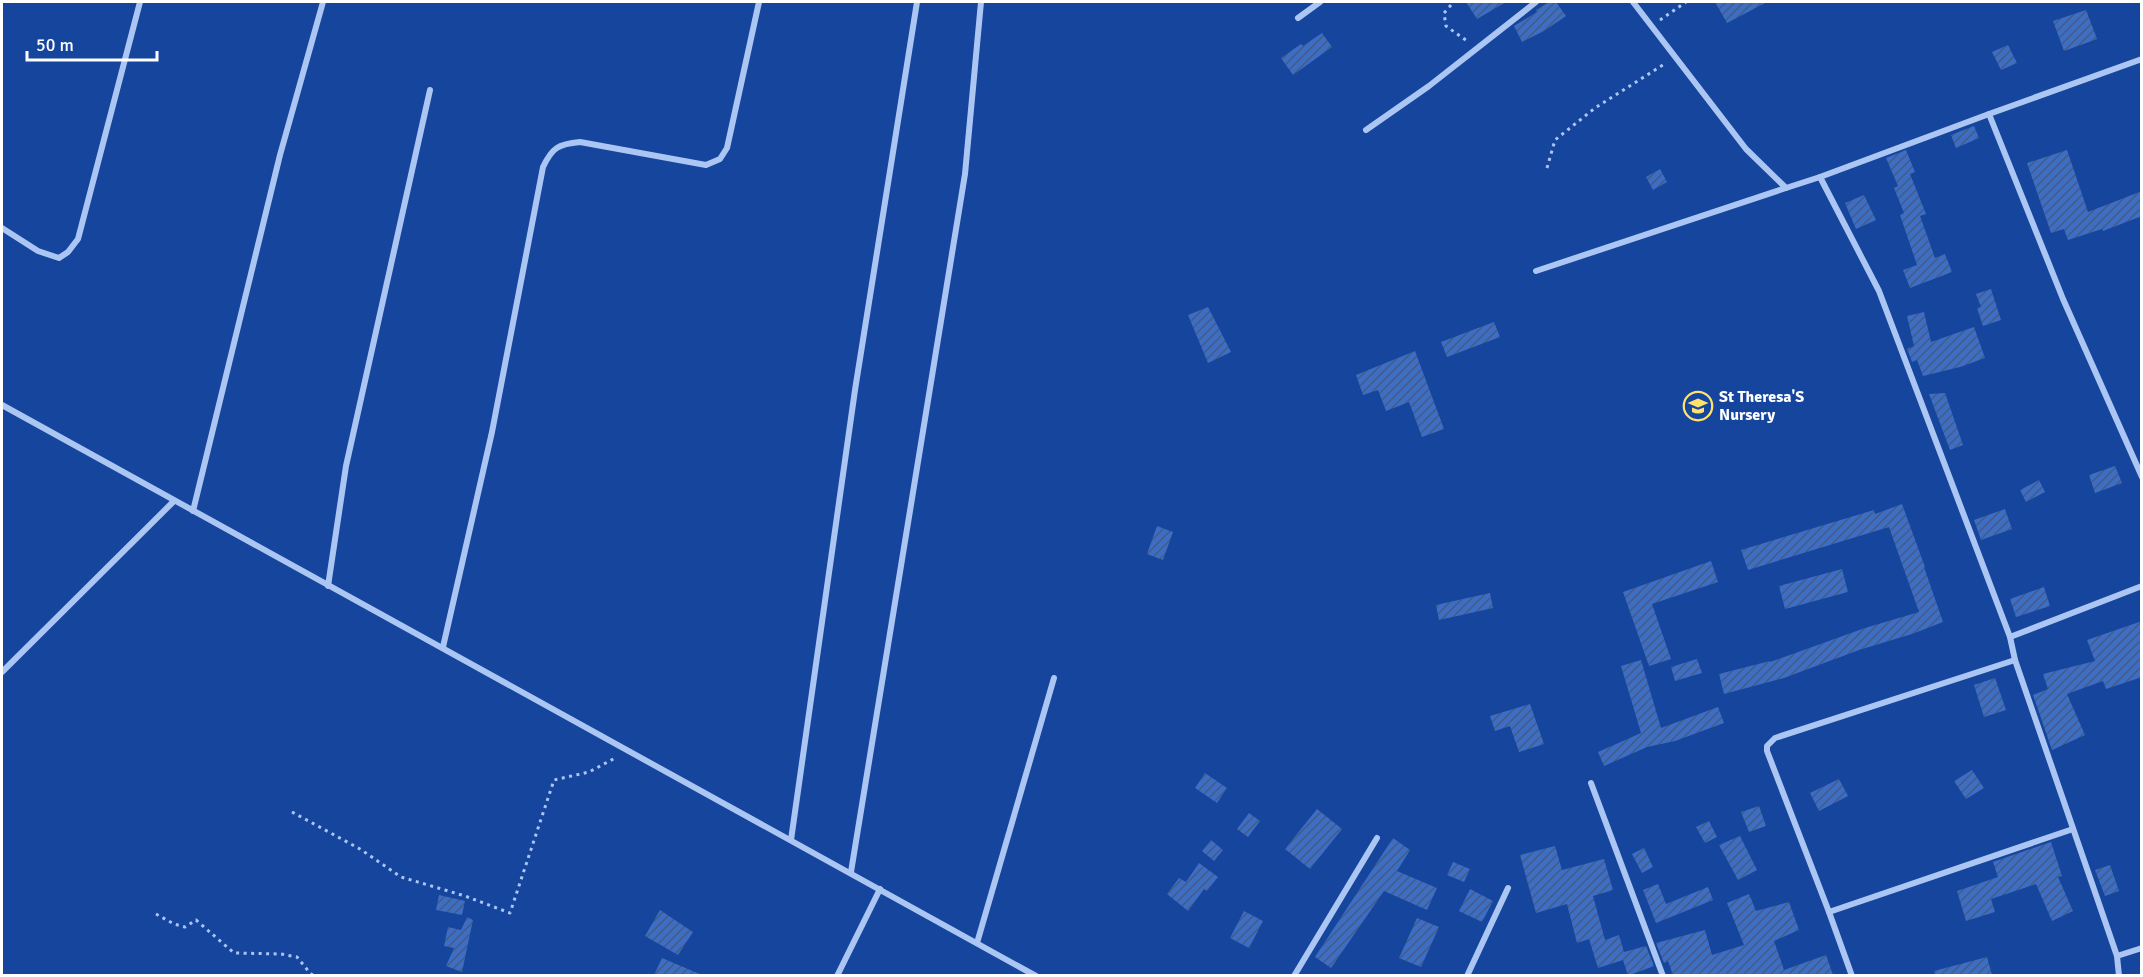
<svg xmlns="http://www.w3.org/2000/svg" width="2143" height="977" font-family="Signika,sans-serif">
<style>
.building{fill:url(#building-hatch)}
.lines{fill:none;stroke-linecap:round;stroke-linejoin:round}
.path{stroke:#acc6f3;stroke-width:3;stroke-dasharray:3 4.5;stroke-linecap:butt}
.minor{stroke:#acc6f3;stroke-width:6}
.labels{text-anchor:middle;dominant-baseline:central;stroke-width:6;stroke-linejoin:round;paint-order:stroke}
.poi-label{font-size:16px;font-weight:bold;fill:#fff;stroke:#15459d;text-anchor:start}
</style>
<defs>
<pattern id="building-hatch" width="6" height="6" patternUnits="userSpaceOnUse" patternTransform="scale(1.5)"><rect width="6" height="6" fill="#3d6ec4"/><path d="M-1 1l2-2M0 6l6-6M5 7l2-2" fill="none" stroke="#455b82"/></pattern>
</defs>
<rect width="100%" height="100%" fill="#15459d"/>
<g class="building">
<path d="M1466 2H1506L1477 19Z"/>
<path d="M1549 2H1556L1566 16 1544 31 1522 42 1514 26 1537 12 1536 10Z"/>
<path d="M1715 2H1767L1727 23Z"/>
<path d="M2086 10 2097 39 2064 51 2053 21Z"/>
<path d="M1322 33 1332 47 1293 75 1281 58 1301 44 1303 46Z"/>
<path d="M2008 45 2017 63 2001 70 1992 52Z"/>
<path d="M1974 126 1979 138 1956 148 1951 135Z"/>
<path d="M1906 150 1915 172 1910 174 1926 214 1920 216 1935 258 1945 254 1952 272 1910 288 1903 270 1917 265 1900 215 1904 213 1894 188 1898 186 1886 158Z"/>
<path d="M2067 150 2088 212 2142 191V216L2103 231 2102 229 2068 240 2064 229 2051 233 2027 163Z"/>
<path d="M1660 169 1667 182 1653 190 1646 177Z"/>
<path d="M1864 195 1876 220 1856 229 1845 203Z"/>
<path d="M1991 289 2001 320 1983 326 1977 308 1981 307 1976 294Z"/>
<path d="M1208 307 1231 352 1208 363 1188 315Z"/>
<path d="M1924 312 1931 342 1974 327 1985 358 1960 367 1923 376 1917 360 1912 362 1907 349 1914 346 1907 316Z"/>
<path d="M1494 322 1500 337 1447 357 1441 342Z"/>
<path d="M1415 351 1444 429 1422 437 1409 402 1386 411 1378 390 1363 395 1356 375Z"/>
<path d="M1945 393 1963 445 1950 450 1929 394Z"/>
<path d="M2115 466 2122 483 2095 493 2089 475Z"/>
<path d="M2039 480 2045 492 2026 502 2020 490Z"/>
<path d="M1902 504 1925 567H1924L1943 622 1912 634 1859 650 1784 678 1724 694 1719 674 1770 661V662L1865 628 1919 612 1889 527 1748 570 1741 550 1874 510 1875 514Z"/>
<path d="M2005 509 2012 529 1981 540 1974 520Z"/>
<path d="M1157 526 1173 532 1163 560 1147 554Z"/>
<path d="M1711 561 1718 582 1652 604 1671 659 1649 666 1623 592Z"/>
<path d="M1842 569 1848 592 1785 609 1779 586Z"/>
<path d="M2044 587 2050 606 2016 617 2010 599Z"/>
<path d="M1490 593 1493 608 1439 620 1436 605Z"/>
<path d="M2142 621V677L2106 689 2103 681 2067 694 2085 735 2052 750 2033 695 2048 689 2043 674 2095 661 2087 640Z"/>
<path d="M1697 659 1702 673 1675 681 1671 667Z"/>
<path d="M1641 660 1661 728 1718 707 1724 723 1675 741 1647 747 1604 766 1598 752 1641 733 1621 666Z"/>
<path d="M1995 678 2006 710 1984 717 1974 685Z"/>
<path d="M1530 704 1544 744 1519 752 1510 726 1495 731 1490 716Z"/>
<path d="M1972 770 1984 788 1966 799 1954 781Z"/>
<path d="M1205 773 1227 788 1217 803 1195 788Z"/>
<path d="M1839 779 1848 796 1819 811 1810 793Z"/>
<path d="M1759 806 1766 826 1749 832 1741 812Z"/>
<path d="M1317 809 1342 829 1310 869 1285 849Z"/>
<path d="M1249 813 1260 821 1248 837 1237 829Z"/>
<path d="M1709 821 1717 837 1705 843 1696 827Z"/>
<path d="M1740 836 1757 870 1738 880 1719 845Z"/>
<path d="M1393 838 1410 850 1397 871 1437 888 1427 910 1384 891 1331 968 1315 957Z"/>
<path d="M1211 840 1223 850 1214 861 1202 851Z"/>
<path d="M2051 842 2062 876 2058 877 2073 911 2052 921 2036 884 1991 899 1995 912 1966 921 1957 891 1998 877 1993 862Z"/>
<path d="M1555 846 1562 870 1604 859 1613 890 1593 896 1605 940 1619 935 1624 952 1646 946 1654 966 1630 975H1628L1623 960 1598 968 1589 939 1577 943 1567 904 1536 913 1520 855Z"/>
<path d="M1644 848 1653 867 1642 873 1632 854Z"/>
<path d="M1453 862 1470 869 1464 882 1447 875Z"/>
<path d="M1199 863 1218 877 1207 891 1204 889 1188 911 1167 894 1179 878 1186 882Z"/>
<path d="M2110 865 2119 891 2105 896 2095 870Z"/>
<path d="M1658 884 1666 904 1708 887 1713 900 1656 923 1643 890Z"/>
<path d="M1470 889 1493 901 1482 922 1459 911Z"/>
<path d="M1749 894 1756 911 1789 902 1799 930 1774 941 1784 970 1826 955 1833 975H1673L1668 961 1664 963 1656 943 1705 930 1712 955 1744 945 1727 903Z"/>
<path d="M439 895 465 901 462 915 436 910Z"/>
<path d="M660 910 693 932 678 955 645 936Z"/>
<path d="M1244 911 1263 921 1249 948 1230 938Z"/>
<path d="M467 917 473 920 462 972 446 966 454 948 444 946 448 927 461 930Z"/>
<path d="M1417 918 1439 927 1421 967 1399 958Z"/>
<path d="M1987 957 1992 975H1935L1934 971Z"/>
<path d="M662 958 702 975H654Z"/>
</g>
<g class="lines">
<g class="path">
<path d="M1451 5 1444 13 1446 26 1467 41"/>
<path d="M1660 20 1686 2"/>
<path d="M1547 168 1555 140 1595 108 1666 63"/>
<path d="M292 812 360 849 401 877 465 896 510 913 554 780 589 772 617 757"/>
<path d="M156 914 174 924 185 927 196 920 234 953 281 954 297 957 310 973 314 976"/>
</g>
<g class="minor">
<path d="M1633 2 1746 149 1786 188 1820 177"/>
<path d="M1298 18 1320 2"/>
<path d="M1989 114 2063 299 2142 477"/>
<path d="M1366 130 1429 86 1536 2"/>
<path d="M2 228 38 251 59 258 68 252 78 239 140 2"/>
<path d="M1536 271 1786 188"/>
<path d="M2 405 1036 976"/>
<path d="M193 511 280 155 323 2"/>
<path d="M328 586 346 466 430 90"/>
<path d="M2010 637 2142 586"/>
<path d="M443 647 492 432 543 167C552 148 558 144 580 142L706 165 720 159 727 148 759 2"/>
<path d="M2 672 174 501"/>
<path d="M1591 783 1663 976"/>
<path d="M791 840 855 390 917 2"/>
<path d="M851 872 965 174 981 2"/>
<path d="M1829 912 2073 829"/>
<path d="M977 943 1054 678"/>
<path d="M2117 956 2142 948"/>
<path d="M837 976 880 889"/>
<path d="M1294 976 1377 838"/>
<path d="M1467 976 1508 888"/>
<path d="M1852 976 1829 912 1767 751V746L1775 738 2015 660"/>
<path d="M2119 976 2117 956 2015 660 2010 637 1879 291 1820 177 1989 114 2142 59"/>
</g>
</g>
<defs>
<g id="school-ring" transform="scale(1.5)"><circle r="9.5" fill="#15459d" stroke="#ffe26e" stroke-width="1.5"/><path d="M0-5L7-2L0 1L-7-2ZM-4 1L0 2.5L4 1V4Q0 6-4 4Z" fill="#ffe26e"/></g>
</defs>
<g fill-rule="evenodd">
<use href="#school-ring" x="1698" y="406"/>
</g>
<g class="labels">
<g class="poi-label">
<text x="1719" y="397">St Theresa'S<tspan x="1719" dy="18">Nursery</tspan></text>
</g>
</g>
<rect width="2143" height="977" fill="none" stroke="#ffffff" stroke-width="6"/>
<path d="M27 51v9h130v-9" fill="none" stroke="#ffffff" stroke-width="3"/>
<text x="36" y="51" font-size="18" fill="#ffffff" stroke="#15459d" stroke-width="4.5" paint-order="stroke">50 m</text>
</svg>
